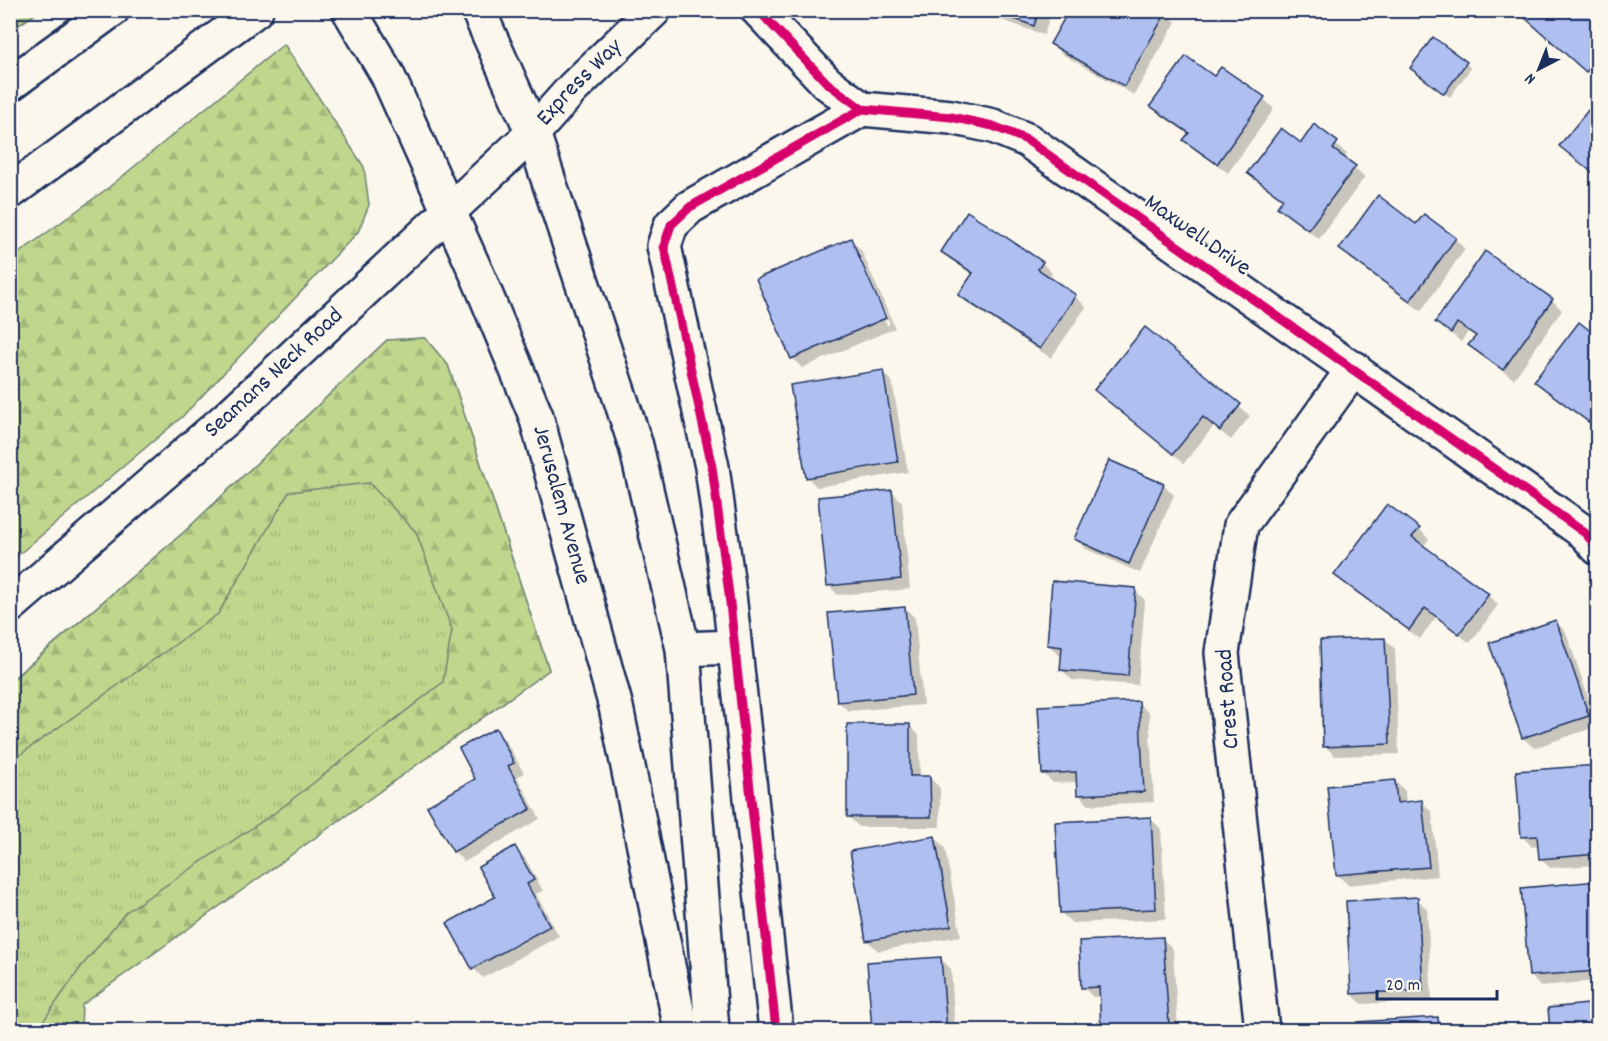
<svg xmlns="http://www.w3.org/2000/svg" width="1608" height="1041" font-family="Dekko,sans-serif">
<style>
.grass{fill:url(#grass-tufts);stroke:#6e8275;stroke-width:1.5}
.forest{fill:url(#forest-firs);stroke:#6e8275;stroke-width:1.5}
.shadow{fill:#0003;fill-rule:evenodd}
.building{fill:#afc0f0;stroke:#1b2f5e;stroke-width:1.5}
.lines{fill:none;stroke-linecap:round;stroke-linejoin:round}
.street-casing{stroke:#1b2f5e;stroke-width:38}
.secondary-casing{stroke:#1b2f5e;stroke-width:38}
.primary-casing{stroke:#1b2f5e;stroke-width:38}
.highway-casing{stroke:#1b2f5e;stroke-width:38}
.street{stroke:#fbf7ec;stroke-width:33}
.secondary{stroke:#fbf7ec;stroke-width:33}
.primary{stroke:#fbf7ec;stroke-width:33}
.highway{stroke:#fbf7ec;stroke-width:33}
.cycleway-casing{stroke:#fbf7ec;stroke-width:13}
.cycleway{stroke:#d6006c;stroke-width:9}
.labels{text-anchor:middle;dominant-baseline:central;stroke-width:5;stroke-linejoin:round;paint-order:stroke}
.street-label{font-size:24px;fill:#1b2f5e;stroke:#fbf7ec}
</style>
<defs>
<pattern id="grass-tufts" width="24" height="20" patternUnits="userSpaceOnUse" patternTransform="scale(1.5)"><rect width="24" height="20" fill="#c0d68c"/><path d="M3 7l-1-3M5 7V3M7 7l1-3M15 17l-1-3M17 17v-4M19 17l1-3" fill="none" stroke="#a4b87b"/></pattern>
<pattern id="forest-firs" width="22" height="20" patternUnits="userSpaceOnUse" patternTransform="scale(1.5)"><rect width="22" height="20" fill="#c0d68c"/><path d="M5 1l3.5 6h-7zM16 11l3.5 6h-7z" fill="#a4b87b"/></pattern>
</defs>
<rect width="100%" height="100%" fill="#fbf7ec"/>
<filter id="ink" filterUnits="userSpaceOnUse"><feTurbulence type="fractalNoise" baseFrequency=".0167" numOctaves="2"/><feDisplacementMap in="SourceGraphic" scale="12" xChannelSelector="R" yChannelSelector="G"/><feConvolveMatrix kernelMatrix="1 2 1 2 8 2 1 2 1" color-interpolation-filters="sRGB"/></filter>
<g filter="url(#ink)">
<path class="grass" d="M425 338 448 365 549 670 42 1030H11L10 681 184 532 387 340Z"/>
<g class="forest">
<path d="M11 10H40V11L11 30Z"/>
<path d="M284 44 364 167 369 205 358 232 182 417 11 561V259L108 188Z"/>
<path d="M425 338 448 365 549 670 82 1005 81 1030H37L81 967 126 912 276 812 443 682 452 630 416 532 369 483 289 492 218 614 11 761V681L184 532 387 340Z"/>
</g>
<g class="shadow">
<path d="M973 10H1052L1044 35Z"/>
<path d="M1598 10 1597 81 1537 27Z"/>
<path d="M1166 12 1176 22 1134 95 1062 54 1052 44Z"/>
<path d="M1433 39 1471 68 1450 97 1417 73Z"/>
<path d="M1215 78 1264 99 1274 109 1228 173 1195 150 1185 140 1189 135 1162 116 1152 106Z"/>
<path d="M1598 101V177L1561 146Z"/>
<path d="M1315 127 1347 154 1343 159 1365 177 1319 239 1289 217 1279 207 1284 201 1249 173 1301 145Z"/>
<path d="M1424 216 1455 239 1465 249 1421 311 1351 259 1341 249 1417 226Z"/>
<path d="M851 240 861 250 895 328 802 368 792 358ZM855 250H858L890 324 887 325Z"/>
<path d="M943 251 1042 263 1052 273 1049 278 1075 296 1086 307 1051 358 970 305 960 295 973 275 953 261Z"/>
<path d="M1552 300 1562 310 1514 379 1480 355 1470 345 1476 337 1468 332 1461 342 1437 321Z"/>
<path d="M1146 329 1250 416 1231 440 1214 426 1184 463 1096 390Z"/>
<path d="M1598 339V430L1546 391 1536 381Z"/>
<path d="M882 371 892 381 908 472 817 487 807 477Z"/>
<path d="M1163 485 1174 495 1140 573 1086 549 1076 539Z"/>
<path d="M892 491 902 502 910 589 838 595 828 585Z"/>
<path d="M1419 529 1429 539 1423 547 1488 595 1498 605 1470 643 1436 617 1420 639 1346 585 1336 575Z"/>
<path d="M1135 590 1145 600 1138 685 1072 680 1062 670 1063 656 1059 655 1049 645Z"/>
<path d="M905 608 915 618 923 705 848 711 838 701Z"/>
<path d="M1556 622 1566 632 1598 726 1534 748 1523 738 1491 644Z"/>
<path d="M1385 639 1395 649 1399 754 1335 756 1325 746Z"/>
<path d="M1138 703 1149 713 1154 802 1089 805 1079 795 1078 782 1053 783 1043 773Z"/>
<path d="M909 725 919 735 920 778H930L940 788V827H859L849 817Z"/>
<path d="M495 730 505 740 524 773 517 777 540 819 464 862 454 851Z"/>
<path d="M1598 767V865L1550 868 1540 858 1539 846 1532 847 1522 836Z"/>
<path d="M1395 781 1405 791 1406 803 1422 802 1432 812 1438 876 1348 885 1338 875Z"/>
<path d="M1151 819 1161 829 1166 919 1072 923 1061 913Z"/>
<path d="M935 837 945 848 961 936 878 951 868 941Z"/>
<path d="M515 848 525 858 543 891 536 894 559 936 483 978 473 968Z"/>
<path d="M1598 883V981L1540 986 1530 975Z"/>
<path d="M1417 899 1427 909 1432 1000 1362 1004 1352 994Z"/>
<path d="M1163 939 1173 949 1178 1030H1105L1103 1029 1101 997H1093L1083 987Z"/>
<path d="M941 959 951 969 955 1030H873L868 964Z"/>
<path d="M1598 1004V1030H1551L1549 1009Z"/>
<path d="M1437 1019 1448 1030H1359L1358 1023Z"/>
</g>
<g class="building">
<path d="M990 10H1039L1034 26Z"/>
<path d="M1069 10H1167V11L1124 86 1050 44Z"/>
<path d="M1530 10H1598V59L1586 72 1524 17Z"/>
<path d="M1433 37 1467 62 1444 94 1410 68Z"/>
<path d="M1186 56 1214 76 1221 67 1265 97 1217 164 1183 140 1189 133 1150 106Z"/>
<path d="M1598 98V167L1593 173 1559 146Z"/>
<path d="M1314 124 1338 142 1333 149 1356 166 1308 230 1277 207 1283 199 1247 173 1281 128 1301 143Z"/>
<path d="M1378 195 1416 224 1424 214 1456 238 1410 301 1339 249Z"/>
<path d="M967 211 1043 262 1038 269 1076 295 1040 349 958 295 973 273 941 252Z"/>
<path d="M851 238 886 318 791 359 756 279Z"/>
<path d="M1485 251 1553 299 1503 370 1468 345 1476 336 1457 323 1451 333 1435 322Z"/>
<path d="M1579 322 1598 337V429L1534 381Z"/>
<path d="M1145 327 1241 404 1220 431 1203 417 1173 454 1094 390Z"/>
<path d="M883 370 898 462 806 478 790 385Z"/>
<path d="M1109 460 1164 484 1129 564 1074 539Z"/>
<path d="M892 490 901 579 827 586 818 497Z"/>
<path d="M1387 504 1420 528 1412 537 1489 594 1459 634 1425 608 1409 630 1334 575Z"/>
<path d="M1052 581 1136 588 1128 676 1060 670 1062 647 1047 645Z"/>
<path d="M905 607 913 695 837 702 828 613Z"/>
<path d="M1556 620 1589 716 1522 738 1489 643Z"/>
<path d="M1385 638 1390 744 1323 747 1320 640Z"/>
<path d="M1139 701 1144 792 1077 795 1076 772 1042 774 1038 706Z"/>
<path d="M847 724H910V776H930L931 817H847Z"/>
<path d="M496 728 514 763 508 766 531 809 453 852 427 806 475 779 459 748Z"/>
<path d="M1598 765V854L1539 859 1537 836 1521 837 1516 771Z"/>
<path d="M1395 780 1397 803 1422 800 1429 867 1336 875 1327 786Z"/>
<path d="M1151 817 1156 909 1060 913 1055 822Z"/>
<path d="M935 836 951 926 866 941 850 851Z"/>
<path d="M515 846 534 880 527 884 550 926 472 969 447 923 495 897 478 867Z"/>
<path d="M1598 881V971L1529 976 1521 888Z"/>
<path d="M1418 897 1423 990 1351 994 1346 901Z"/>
<path d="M1163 937 1169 1025 1101 1029 1099 987 1081 988 1079 941Z"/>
<path d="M941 957 947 1030H872L867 962Z"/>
<path d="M1598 1003V1030H1550L1548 1008Z"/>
<path d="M1438 1017 1439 1030H1357V1022Z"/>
</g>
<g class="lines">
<g class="street-casing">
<g id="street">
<path d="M758 10 827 83 862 109 951 117 993 126 1027 140 1585 533 1598 548"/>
<path d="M776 1030 729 594 712 467 664 246 671 225 690 207 862 109"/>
<path d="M1262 1030 1222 653 1241 525 1354 368"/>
</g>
</g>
<g class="secondary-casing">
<g id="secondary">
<path id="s1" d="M10 606 226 419 533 133 573 88 654 10"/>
</g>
</g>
<g class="primary-casing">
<g id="primary">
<path id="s2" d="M349 10 387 74 480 281 536 416 616 707 681 1030"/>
<path d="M478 10 533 133 636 446 683 649 712 1030"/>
<path d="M683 649 734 647"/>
</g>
</g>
<g class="highway-casing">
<g id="highway">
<path d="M10 84 112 10"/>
<path d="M10 192 256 10"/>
</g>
</g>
<use href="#street" class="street"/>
<use href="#secondary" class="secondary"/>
<use href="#primary" class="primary"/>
<use href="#highway" class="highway"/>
<g class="cycleway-casing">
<g id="cycleway">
<path d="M758 10 827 83 862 109 951 117 993 126 1027 140 1585 533 1598 548"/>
<path d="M776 1030 729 594 712 467 664 246 671 225 690 207 862 109"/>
</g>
</g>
<use href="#cycleway" class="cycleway"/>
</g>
</g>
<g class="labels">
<g class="street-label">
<text stroke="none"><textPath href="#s1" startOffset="774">Express Way</textPath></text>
<text transform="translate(1197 236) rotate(35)">Maxwell Drive</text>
<text stroke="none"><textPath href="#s1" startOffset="352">Seamans Neck Road</textPath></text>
<text stroke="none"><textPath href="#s2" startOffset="540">Jerusalem Avenue</textPath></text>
<text transform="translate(1229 699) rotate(-94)">Crest Road</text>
</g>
</g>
<rect width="1608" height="1041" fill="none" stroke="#fbf7ec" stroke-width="36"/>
<rect x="18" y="18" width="1572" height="1005" fill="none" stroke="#1b2f5e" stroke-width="2" filter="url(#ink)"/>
<g transform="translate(1539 69) rotate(222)" stroke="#fbf7ec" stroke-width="4.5" paint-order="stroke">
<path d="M0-4.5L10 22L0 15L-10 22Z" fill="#1b2f5e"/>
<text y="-9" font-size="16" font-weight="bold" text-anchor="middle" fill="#1b2f5e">N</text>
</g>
<path d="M1377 990v9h120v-9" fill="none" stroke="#1b2f5e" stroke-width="3"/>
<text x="1386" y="990" font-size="18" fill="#1b2f5e" stroke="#fbf7ec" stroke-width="4.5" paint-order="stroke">20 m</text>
</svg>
